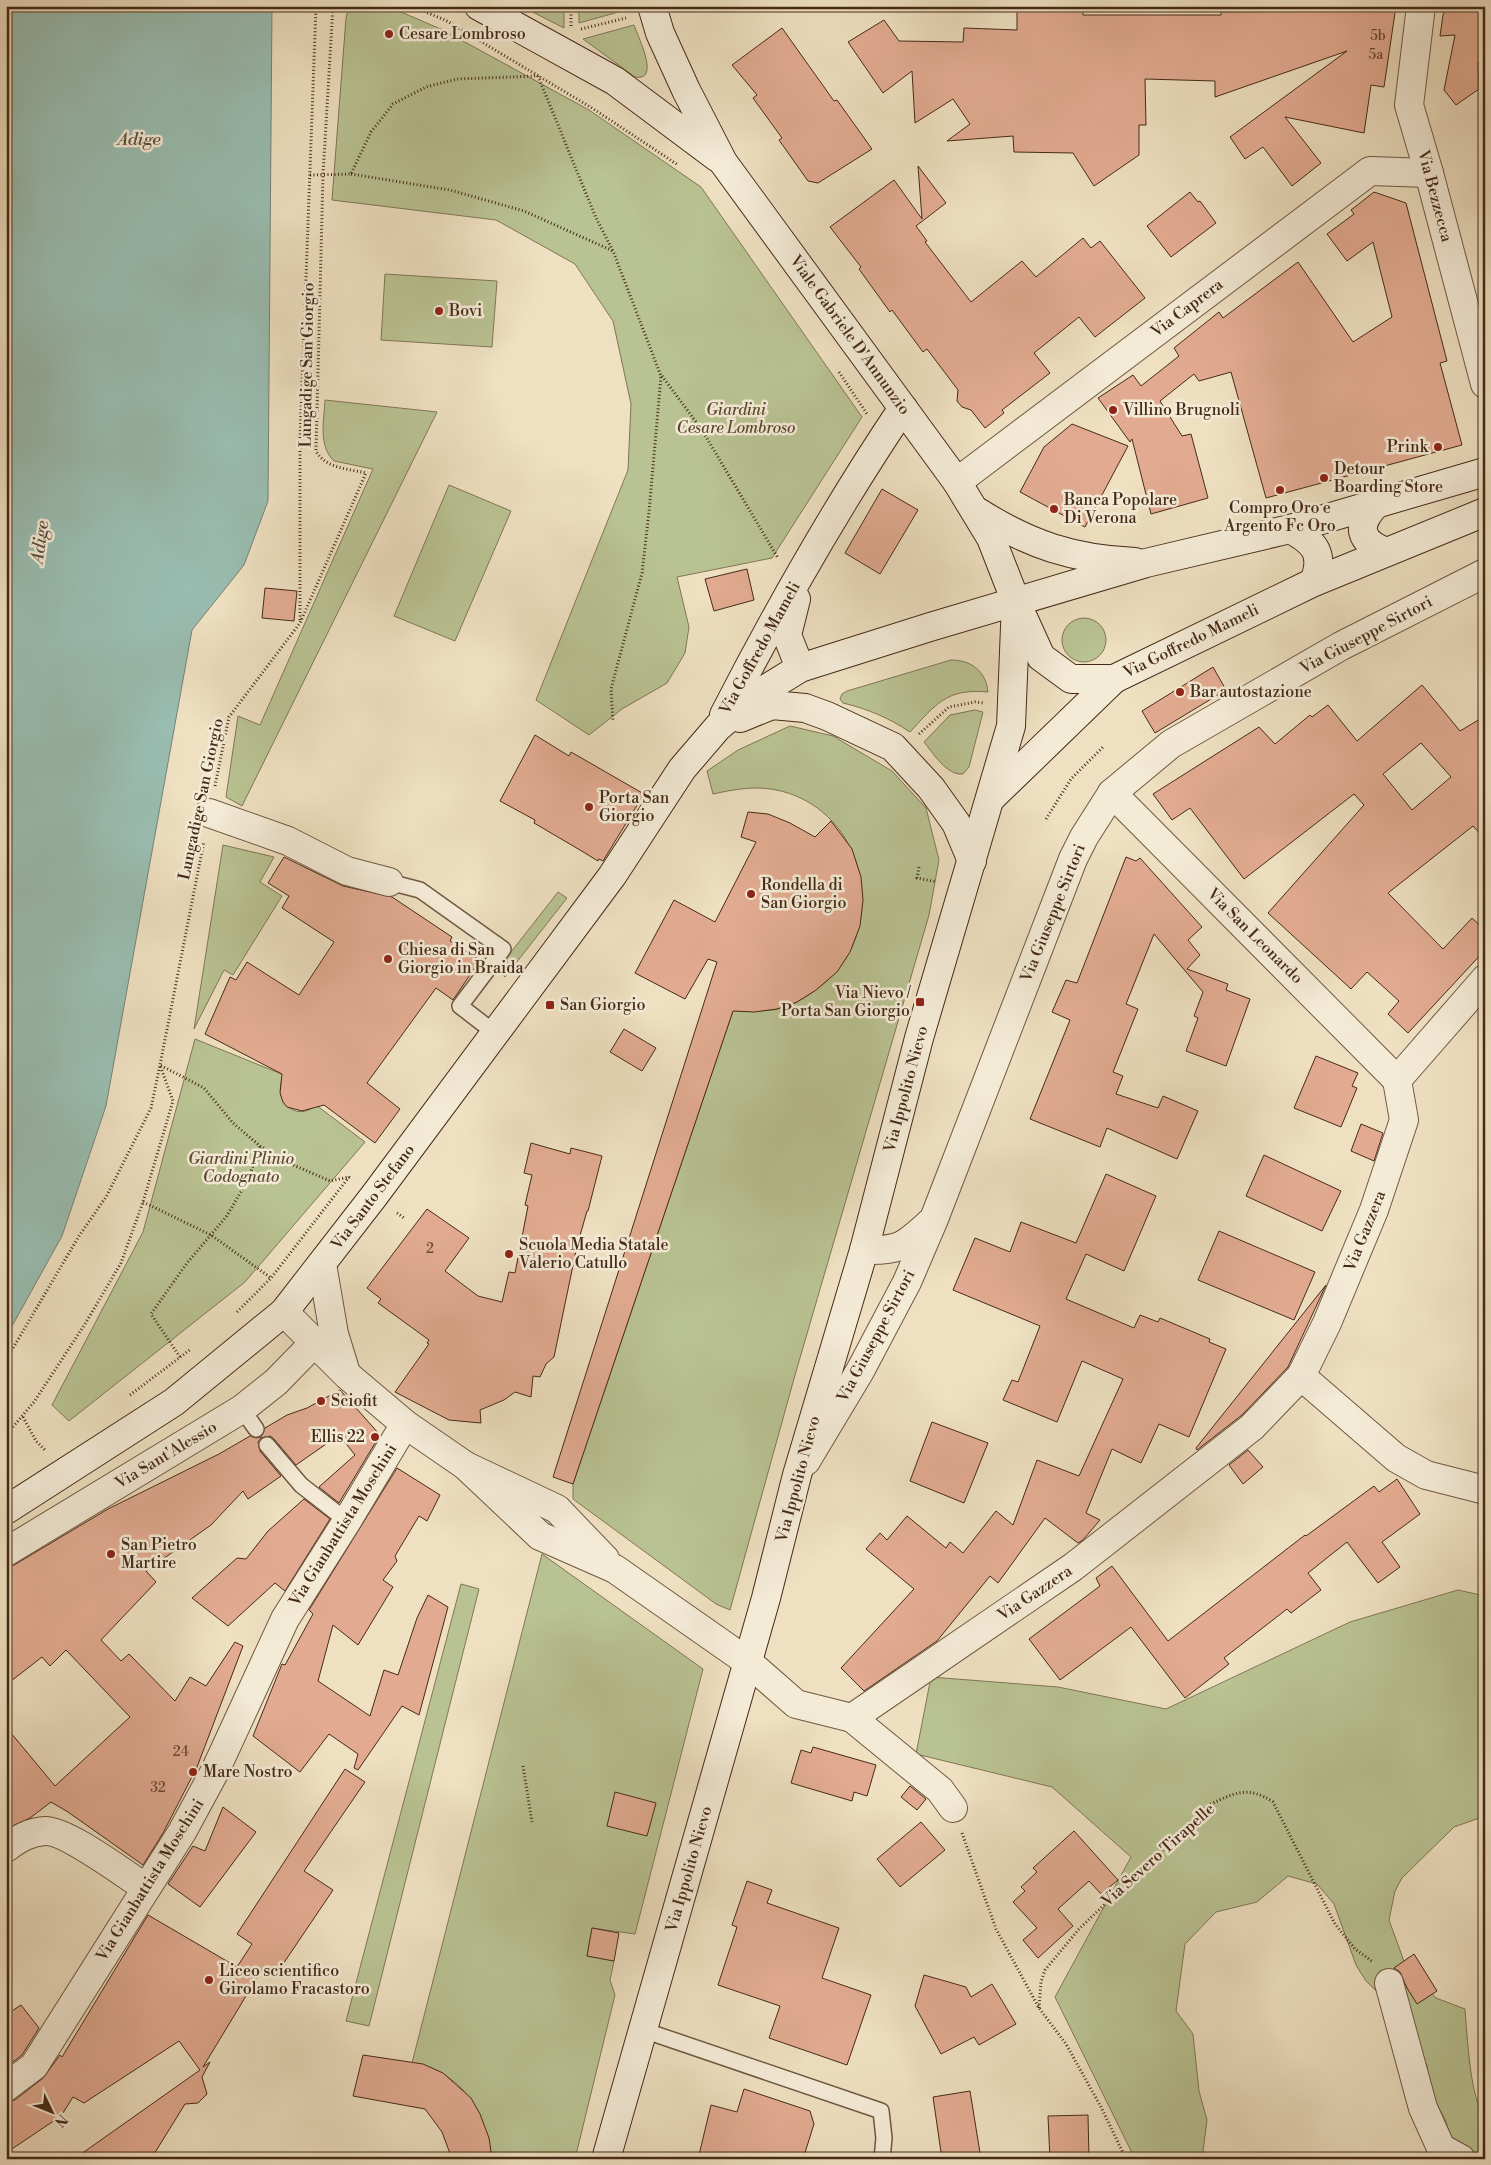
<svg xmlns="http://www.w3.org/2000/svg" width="1491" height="2165" font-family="'Libre Bodoni',serif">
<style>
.green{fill:#b9c292;stroke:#807655}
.water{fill:#99bdb1;stroke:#788274}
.building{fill:#e2ab91;stroke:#462a18;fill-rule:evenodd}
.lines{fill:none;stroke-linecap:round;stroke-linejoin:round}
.lane-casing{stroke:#705842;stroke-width:18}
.street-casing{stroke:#705842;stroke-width:30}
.secondary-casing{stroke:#462a18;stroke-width:30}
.path{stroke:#462a18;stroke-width:3;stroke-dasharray:1 2.5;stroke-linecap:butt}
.lane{stroke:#f4ebd7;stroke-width:15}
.street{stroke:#f4ebd7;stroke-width:28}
.secondary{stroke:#f4ebd7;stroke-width:28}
.poi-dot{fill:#8f2418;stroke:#f4ebd7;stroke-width:2}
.labels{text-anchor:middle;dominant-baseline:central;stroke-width:5;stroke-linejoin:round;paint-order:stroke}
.number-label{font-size:14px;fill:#6d4a36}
.poi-label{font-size:16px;fill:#462a18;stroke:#f4ebd7;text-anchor:start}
.street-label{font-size:16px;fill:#462a18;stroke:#f4ebd7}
.park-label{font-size:16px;font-style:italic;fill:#5d4830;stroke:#f4ebd7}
.water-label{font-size:18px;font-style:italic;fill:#5b4f3e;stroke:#f4ebd7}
</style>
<rect width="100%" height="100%" fill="#eee0c1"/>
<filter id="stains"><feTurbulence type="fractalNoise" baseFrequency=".004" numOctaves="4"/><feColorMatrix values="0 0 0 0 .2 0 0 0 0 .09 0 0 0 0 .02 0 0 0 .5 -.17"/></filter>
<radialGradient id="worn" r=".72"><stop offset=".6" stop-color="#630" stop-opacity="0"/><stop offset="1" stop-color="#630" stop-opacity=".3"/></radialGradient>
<g class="green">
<path d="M352 6H387L443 30 589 110 701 187 862 417 772 558 677 577 689 627 685 653 667 683 622 709 589 735 536 700 628 470 631 404 613 321 575 264 496 220 332 200 346 18 348 10Z"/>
<path d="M521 6H564V28Z"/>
<path d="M579 6H628L629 9 579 23Z"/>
<path d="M634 25C638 37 661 82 635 77L583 39Z"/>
<path d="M385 274 497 281 492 347 381 340Z"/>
<path d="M325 400 437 412 242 806 226 797 238 716 260 725 373 469 334 461C318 446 324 420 325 400Z"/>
<path d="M449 485 511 511 455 641 394 616Z"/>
<circle cx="1084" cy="640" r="22"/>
<path d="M951 660C971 660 986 671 988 692 947 688 936 704 910 732 889 718 868 709 843 703L840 699 842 694 847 691Z"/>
<path d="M975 710 983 712 969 767 963 774C947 776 933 753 924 742L950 715Z"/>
<path d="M790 726 833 736 892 771 926 808 939 860 929 915 795 1375 730 1610 716 1604 573 1499V1484L733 1011C747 1010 764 1012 778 1009 796 1005 813 993 827 981 890 924 865 812 781 791 757 785 736 789 713 794L707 771 738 750Z"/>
<path d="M223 845 274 857 260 882 282 896 233 975 224 970 194 1029Z"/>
<path d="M558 892 567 898 505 977 497 970Z"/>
<path d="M195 1039 284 1075C271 1099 295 1124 316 1105L365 1142 245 1282 69 1421 52 1405 143 1232Z"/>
<path d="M542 1554 703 1669 635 1934 592 1928 587 1956 614 1961 610 1980 615 1995 575 2159H492C485 2112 462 2071 412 2063Z"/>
<path d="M461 1584 479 1589 369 2026 346 2021Z"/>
<path d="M1458 1590 1485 1596V1816L1454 1827 1402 1878 1395 1891 1389 1920 1405 1964 1436 1998 1465 2009C1467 2033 1470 2101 1485 2117V2159H1457L1445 2119 1431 2095 1427 2065 1396 2010 1366 1981 1356 1965 1334 1904 1317 1884 1288 1876 1257 1902 1216 1912 1185 1944 1176 2011 1193 2034 1199 2091 1207 2120 1202 2159H1135L1055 1997 1131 1857 1052 1787 916 1754 931 1677 1058 1687 1166 1709 1350 1622Z"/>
</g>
<path class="water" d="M6 6H272L268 501 244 565 192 630 106 1106 62 1236 6 1337Z"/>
<g class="building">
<path d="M1310 6H1396L1384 87 1371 85 1364 133 1285 117 1321 163 1292 186 1263 147 1245 159 1230 137 1347 51 1215 97V81L1145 79 1146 125H1139V155L1094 186 1073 153 1014 152 1013 136 947 141 970 124 953 99 915 123 912 71 883 93 848 42 884 20 899 41 963 42 964 28 1017 30V11H1083V15H1221V12L1310 11Z"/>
<path d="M1448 6H1481L1480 12H1485V63H1478L1479 89 1456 105 1444 90 1455 35 1440 36 1443 15Z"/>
<path d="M782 28 834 101 837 100 872 149 818 183 808 181 779 140 782 138 753 98 757 95 732 65Z"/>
<path d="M918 166 946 203 916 226 927 241 925 242 971 302 1022 261 1036 277 1083 238 1091 248 1100 241 1145 298 1095 337 1079 317 1034 353 1050 373 1002 410 1004 413 985 428 971 410 962 407 957 401 958 390 927 349 923 352 892 310 890 312 859 269 861 267 830 227 894 180 922 219Z"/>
<path d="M1190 192 1198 202 1200 201 1216 223 1171 257 1147 226Z"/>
<path d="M1374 192 1406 203 1447 361 1440 363 1462 445 1266 498 1231 372 1199 381 1194 374 1160 401 1182 436 1191 434 1208 498 1151 514 1132 439 1130 442 1098 398 1133 375 1141 386 1179 356 1174 348 1219 312 1223 318 1298 262 1353 342 1392 317 1373 242 1347 261 1327 234 1354 214 1351 210Z"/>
<path d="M1072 424 1128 446 1085 527 1020 492 1044 447Z"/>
<path d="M882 489 918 510 880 574 845 553Z"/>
<path d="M747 569 754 600 714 611 705 579Z"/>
<path d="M265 588 297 591 294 621 262 618Z"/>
<path d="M1213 667 1226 690 1155 733 1142 711Z"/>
<path d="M1422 685 1460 731 1485 716V839L1473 826 1388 893 1443 949 1472 918 1485 930V950L1408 1033 1388 1014 1399 1001 1367 972 1351 989 1268 913 1364 805 1354 794 1244 879 1190 808 1172 820 1153 794 1259 727 1275 744 1310 715 1312 717 1328 705 1357 741ZM1421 743 1451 777 1412 810 1383 774Z"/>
<path d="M535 735 569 756 571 752 644 794 603 861 599 859 598 861 580 850 534 823 535 820 500 801Z"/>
<path d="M748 812 768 814 790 823 815 837 831 821 852 849 861 877 863 900 860 926 850 952 837 972 816 990 797 1002 777 1009 754 1012 733 1011 573 1484 553 1477 717 962 708 959 685 999 635 973 674 900 715 922 756 842 741 837Z"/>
<path d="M284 857 343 886 392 897 452 937 450 941 480 960 453 1000 436 988 367 1083 400 1109 375 1143 324 1105 302 1111 287 1107 283 1102 280 1093 282 1074 205 1034 230 977 236 980 247 962 299 995 334 942 282 908 289 896 268 883Z"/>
<path d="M1126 857 1136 861 1140 858 1202 927 1188 940 1200 955 1187 969 1228 984 1226 990 1250 999 1226 1066 1186 1051 1198 1018 1194 1016 1203 992 1154 934 1126 1004 1138 1009 1113 1072 1123 1076 1116 1094 1158 1108 1163 1096 1198 1111 1177 1159 1107 1128 1100 1147 1030 1119 1070 1020 1052 1012 1066 980 1077 983Z"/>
<path d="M624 1029 656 1048 642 1071 610 1052Z"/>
<path d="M1316 1056 1358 1073 1352 1086 1357 1088 1341 1127 1294 1108Z"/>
<path d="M1361 1124 1383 1133 1374 1161 1351 1151Z"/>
<path d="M531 1143 570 1154 571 1148 602 1156 588 1211H587L577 1246 554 1357 546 1364 540 1377 533 1376 531 1397 515 1392 504 1400 480 1410 481 1423 449 1420 395 1392 429 1344 427 1343 429 1340 378 1303 381 1299 367 1288 427 1209 469 1238 445 1271 478 1296 502 1302 509 1272 515 1273 528 1206 525 1205 532 1175 524 1173Z"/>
<path d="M1264 1155 1341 1191 1322 1231 1246 1196Z"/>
<path d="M1106 1174 1156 1196 1124 1271 1086 1254 1066 1299 1134 1328 1140 1315 1158 1322 1160 1318 1210 1339 1209 1342 1226 1349 1189 1437 1159 1424 1141 1463 1112 1449 1086 1513 1100 1520 1083 1540 1078 1543 1045 1518 998 1583 990 1576 937 1641 864 1691 841 1668 914 1589 866 1549 880 1533 887 1540 907 1516 946 1548 950 1542 963 1553 996 1511 1013 1525 1037 1460 1079 1476 1123 1379 1082 1361 1057 1422 1003 1400 1012 1380 1018 1382 1040 1326 953 1290 975 1238 1010 1252 1021 1222 1076 1243Z"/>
<path d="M1219 1231 1315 1272 1294 1320 1198 1280Z"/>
<path d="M1326 1285 1288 1367 1242 1415 1197 1450 1196 1448Z"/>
<path d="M340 1390 380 1435 339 1503 319 1487 355 1455 339 1435 296 1465 274 1439 270 1436 261 1438 258 1442 260 1451 281 1476 248 1499 243 1491 211 1525 146 1571 156 1582 101 1640 121 1661 129 1654 175 1701 190 1677 206 1686 235 1642 243 1646 197 1767 163 1833 143 1865 68 1812 51 1802 30 1818 6 1829V1727L55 1786 130 1717 66 1650 50 1666 42 1657 6 1685V1568L14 1565 108 1509 219 1454 250 1436 256 1438 261 1437 265 1428 287 1415 307 1408Z"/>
<path d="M932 1422 988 1443 964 1503 910 1481Z"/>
<path d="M1248 1450 1263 1467 1243 1484 1229 1465Z"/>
<path d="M397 1468 440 1495 427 1521 419 1516 395 1556 397 1561 383 1580 393 1587 358 1645 333 1625 318 1681 370 1716 384 1670 398 1675 417 1618 428 1595 448 1607 419 1715 402 1706 358 1770 354 1768 358 1754 329 1734 300 1772 253 1736 282 1664 285 1665 313 1614 309 1610Z"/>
<path d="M1397 1479 1420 1514 1382 1542 1400 1567 1378 1583 1347 1542 1308 1573 1321 1590 1291 1613 1287 1609 1224 1658 1229 1664 1185 1698 1131 1627 1060 1680 1029 1639 1100 1586 1096 1578 1112 1566 1168 1641 1305 1535 1306 1536 1374 1486 1379 1492Z"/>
<path d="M304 1499 330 1519 285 1591 275 1583 228 1626 192 1598 237 1558 246 1559 268 1531Z"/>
<path d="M813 1747 876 1765 867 1796 854 1792 852 1801 791 1783 801 1750 811 1753Z"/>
<path d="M345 1769 365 1782 304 1871 333 1890 275 1976 263 1968 203 2067 210 2062 202 2077 207 2094 198 2103 185 2104 151 2159H74L200 2070 179 2041 84 2103 73 2097 61 2116 6 2153V2102L15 2100 43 2078 60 2055 62 2057 148 1915 237 1967 252 1944 237 1934Z"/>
<path d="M910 1786 926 1799 917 1810 901 1797Z"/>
<path d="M615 1792 656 1803 647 1836 607 1826Z"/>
<path d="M223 1807 256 1832 200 1907 168 1884 193 1846 205 1851Z"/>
<path d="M921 1822 945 1850 900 1887 877 1859Z"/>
<path d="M1074 1831 1118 1880 1101 1894 1089 1881 1058 1909 1073 1926 1038 1958 1023 1940 1037 1928 1013 1902 1025 1891 1021 1887 1037 1872 1033 1868Z"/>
<path d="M747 1881 772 1890 767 1903 839 1928 822 1978 871 1995 847 2065 769 2038 780 2006 718 1985 737 1927 732 1925Z"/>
<path d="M592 1928 619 1933 614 1961 587 1956Z"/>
<path d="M1414 1954 1437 1991 1417 2004 1407 1988 1400 1972 1394 1968Z"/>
<path d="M924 1975 966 1987 971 1997 992 1984 1016 2024 979 2045 974 2037 941 2054 915 2006Z"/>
<path d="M21 2005 39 2028 22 2055 6 2067V2015Z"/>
<path d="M363 2055 423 2064 443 2073 471 2098 480 2114 489 2138 492 2159H452L442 2132 425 2109 353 2096Z"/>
<path d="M744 2089 810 2111 814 2124 803 2159H698L711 2105 737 2112Z"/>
<path d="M970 2091 981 2159H942L933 2097Z"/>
<path d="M1088 2115 1089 2159H1050L1048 2116Z"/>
</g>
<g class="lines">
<g class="lane-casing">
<g id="lane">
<path d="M389 882 420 890 503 949 460 1006 495 1033"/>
<path d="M242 1409 256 1429"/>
<path d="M267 1445 301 1485 347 1521"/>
<path d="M643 2030 881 2111 884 2138 882 2159"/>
</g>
</g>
<g class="street-casing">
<g id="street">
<path d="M1421 6 1409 105 1429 173 1485 384"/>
<path d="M957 482 1370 171 1429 173"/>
<path d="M1112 793 1397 1080"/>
<path d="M209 813 288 841 347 871 389 882"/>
<path d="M1397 1080 1485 979"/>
<path d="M864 1250C901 1251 904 1246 931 1222"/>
<path d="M322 1264 334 1334 346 1373"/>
<path d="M284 1312 347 1375 405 1424 466 1466 557 1509 605 1559"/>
<path d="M1301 1376 1396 1458 1426 1475 1485 1490"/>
<path d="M806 1461 860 1371 907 1282 934 1219 1073 859 1084 837 1112 793 1171 744 1341 646 1485 573"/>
<path d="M466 1466 540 1536 615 1569 748 1662 796 1704 852 1718 1073 1567 1252 1427 1301 1376 1327 1323 1374 1210 1404 1120 1397 1080"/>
<path d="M6 1552 242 1409 276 1382 314 1343"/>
<path d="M852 1718 940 1790 953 1808"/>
<path d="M6 1848C18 1839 29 1832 45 1831 66 1830 126 1875 146 1888"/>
<path d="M1389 1983 1423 2108 1441 2148 1461 2159"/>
<path d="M6 2087 34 2066 182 1832 215 1771 285 1619 347 1521 405 1424"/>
</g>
</g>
<g class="secondary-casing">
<g id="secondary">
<path d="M479 6 615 81 718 158"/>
<path d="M652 6 660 33 686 90 723 162 957 482 991 538 1016 602 1041 657 1071 679H1114L1314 582 1485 512"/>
<path d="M1375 505C1356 526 1359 541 1386 552"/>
<path d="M978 512C1030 545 1073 559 1135 562"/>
<path d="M1290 529C1315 542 1325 554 1314 582"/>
<path d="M796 599 787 635 800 668"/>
<path d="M724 715C778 610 837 506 903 408"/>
<path d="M740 718 772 705 805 708 827 716 893 747 931 788 956 823 972 861"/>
<path d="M991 798 1114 679"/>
<path d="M6 1510 174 1402 284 1312 374 1196 612 876 682 769 718 727 753 697 800 668 930 627 1146 563 1290 529 1485 472"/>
<path d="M606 2159 766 1598 797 1475 864 1250 919 1038 1011 726 1016 602"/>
</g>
</g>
<g class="path">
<path d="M411 6 445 20 462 30"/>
<path d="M571 26V6"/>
<path d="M581 29 626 18"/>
<path d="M480 41 592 108 678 165"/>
<path d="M538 76 596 218 613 251 661 376 649 512 642 573 611 689 613 721"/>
<path d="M351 174 450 190 524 211 613 251"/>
<path d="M310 175 351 174 371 132 393 104 426 87 457 79 537 76"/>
<path d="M839 372 867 414"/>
<path d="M662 376 702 430 778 558"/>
<path d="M300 620V441L316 6"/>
<path d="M919 734 949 707 975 702 984 703"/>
<path d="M215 786 229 717 300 623 366 473C348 469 325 468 316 451L323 175 333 6"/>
<path d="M1046 819 1071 779 1104 746"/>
<path d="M919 867 917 878 937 882"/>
<path d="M143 1202 211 1235 271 1278"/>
<path d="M397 1213 404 1218"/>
<path d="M237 1312 271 1278 349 1177"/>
<path d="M180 1357 151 1314 187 1263 226 1217 248 1180 260 1146"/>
<path d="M6 1360 79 1236 106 1197 151 1108 160 1065 204 1088 233 1123 260 1146 282 1160 330 1181 349 1177 352 1179"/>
<path d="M130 1395 191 1349"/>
<path d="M23 1417 36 1441 46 1451"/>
<path d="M6 1435 34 1402 85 1324 121 1263 143 1202 173 1101 160 1065 204 841"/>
<path d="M523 1766 532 1822"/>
<path d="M962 1833 996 1929 1039 2008 1066 2044 1101 2107 1126 2159"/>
<path d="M1039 2008 1041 1982 1045 1970 1079 1929 1209 1805C1234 1793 1248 1785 1273 1802L1335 1924 1355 1949 1373 1962"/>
</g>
<use href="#lane" class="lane"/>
<use href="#street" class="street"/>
<use href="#secondary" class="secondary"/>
</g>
<g class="poi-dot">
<circle cx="389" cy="34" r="5"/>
<circle cx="439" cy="311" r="5"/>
<circle cx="1113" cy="410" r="5"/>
<circle cx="1438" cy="447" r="5"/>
<circle cx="1324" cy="478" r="5"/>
<circle cx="1280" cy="490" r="5"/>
<circle cx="1054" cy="509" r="5"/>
<circle cx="1180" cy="692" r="5"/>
<circle cx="589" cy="807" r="5"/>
<circle cx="751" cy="894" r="5"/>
<circle cx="388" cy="959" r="5"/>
<rect x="915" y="997" width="10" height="10" rx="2.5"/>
<rect x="545" y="1000" width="10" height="10" rx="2.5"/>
<circle cx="509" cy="1254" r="5"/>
<circle cx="321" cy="1401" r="5"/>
<circle cx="375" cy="1437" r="5"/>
<circle cx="111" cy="1554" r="5"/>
<circle cx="193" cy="1772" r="5"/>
<circle cx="209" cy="1980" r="5"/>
</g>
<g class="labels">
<g class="number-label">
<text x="1378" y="36">5b</text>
<text x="1376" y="55">5a</text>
<text x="430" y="1249">2</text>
<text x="181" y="1752">24</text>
<text x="158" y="1788">32</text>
</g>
<g class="poi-label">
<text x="399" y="34">Cesare Lombroso</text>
<text x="449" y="311">Bovi</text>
<text x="1123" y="410">Villino Brugnoli</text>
<text x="1428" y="447" text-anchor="end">Prink</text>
<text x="1334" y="469">Detour<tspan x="1334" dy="18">Boarding Store</tspan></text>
<text x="1064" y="500">Banca Popolare<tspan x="1064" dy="18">Di Verona</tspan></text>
<text x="1280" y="508" text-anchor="middle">Compro Oro e<tspan x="1280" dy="18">Argento Fc Oro</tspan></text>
<text x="1190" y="692">Bar autostazione</text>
<text x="599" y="798">Porta San<tspan x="599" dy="18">Giorgio</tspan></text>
<text x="761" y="885">Rondella di<tspan x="761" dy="18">San Giorgio</tspan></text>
<text x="398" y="950">Chiesa di San<tspan x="398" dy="18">Giorgio in Braida</tspan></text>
<text x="910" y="993" text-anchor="end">Via Nievo /<tspan x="910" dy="18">Porta San Giorgio</tspan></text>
<text x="560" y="1005">San Giorgio</text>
<text x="519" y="1245">Scuola Media Statale<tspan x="519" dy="18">Valerio Catullo</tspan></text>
<text x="331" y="1401">Sciofit</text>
<text x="365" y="1437" text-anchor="end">Ellis 22</text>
<text x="121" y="1545">San Pietro<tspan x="121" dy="18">Martire</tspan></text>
<text x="203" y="1772">Mare Nostro</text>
<text x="219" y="1971">Liceo scientifico<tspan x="219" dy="18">Girolamo Fracastoro</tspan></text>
</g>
<g class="street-label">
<text transform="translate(1435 196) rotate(75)">Via Bezzecca</text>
<text transform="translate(1187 308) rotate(-37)">Via Caprera</text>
<text transform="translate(850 335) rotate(54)">Viale Gabriele D'Annunzio</text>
<text transform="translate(307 365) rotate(-89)">Lungadige San Giorgio</text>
<text transform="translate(1366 635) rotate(-28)">Via Giuseppe Sirtori</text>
<text transform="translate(1191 641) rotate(-26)">Via Goffredo Mameli</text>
<text transform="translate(760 648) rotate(-61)">Via Goffredo Mameli</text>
<text transform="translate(201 799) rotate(-78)">Lungadige San Giorgio</text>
<text transform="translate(1053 913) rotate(-68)">Via Giuseppe Sirtori</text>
<text transform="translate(1255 936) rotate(45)">Via San Leonardo</text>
<text transform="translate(906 1089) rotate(-75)">Via Ippolito Nievo</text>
<text transform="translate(373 1197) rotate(-53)">Via Santo Stefano</text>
<text transform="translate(1365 1231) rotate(-68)">Via Gazzera</text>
<text transform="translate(876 1336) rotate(-62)">Via Giuseppe Sirtori</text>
<text transform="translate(166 1455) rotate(-31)">Via Sant'Alessio</text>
<text transform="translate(798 1479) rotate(-75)">Via Ippolito Nievo</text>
<text transform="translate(343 1525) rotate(-58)">Via Gianbattista Moschini</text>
<text transform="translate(1035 1593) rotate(-34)">Via Gazzera</text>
<text transform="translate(1158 1855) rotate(-42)">Via Severo Tirapelle</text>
<text transform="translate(689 1869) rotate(-74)">Via Ippolito Nievo</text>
<text transform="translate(150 1880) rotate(-58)">Via Gianbattista Moschini</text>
</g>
<g class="park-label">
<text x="736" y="410">Giardini<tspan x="736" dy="18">Cesare Lombroso</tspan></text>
<text x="241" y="1159">Giardini Plinio<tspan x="241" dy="18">Codognato</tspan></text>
</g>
<g class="water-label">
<text x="139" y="139">Adige</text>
<text transform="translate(40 542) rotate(-82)">Adige</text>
</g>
</g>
<rect width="1491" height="2165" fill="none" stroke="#eee0c1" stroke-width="25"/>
<rect x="8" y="8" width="1476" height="2150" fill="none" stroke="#462a18" stroke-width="2.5"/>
<rect x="12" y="12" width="1466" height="2140" fill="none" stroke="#462a18"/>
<g transform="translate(52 2112) rotate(133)" stroke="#f4ebd7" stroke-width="4" paint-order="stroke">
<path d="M0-4L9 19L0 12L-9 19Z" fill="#462a18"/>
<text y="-8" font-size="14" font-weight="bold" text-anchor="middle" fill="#462a18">N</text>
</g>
<rect width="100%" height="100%" filter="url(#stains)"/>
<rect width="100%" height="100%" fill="url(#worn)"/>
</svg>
